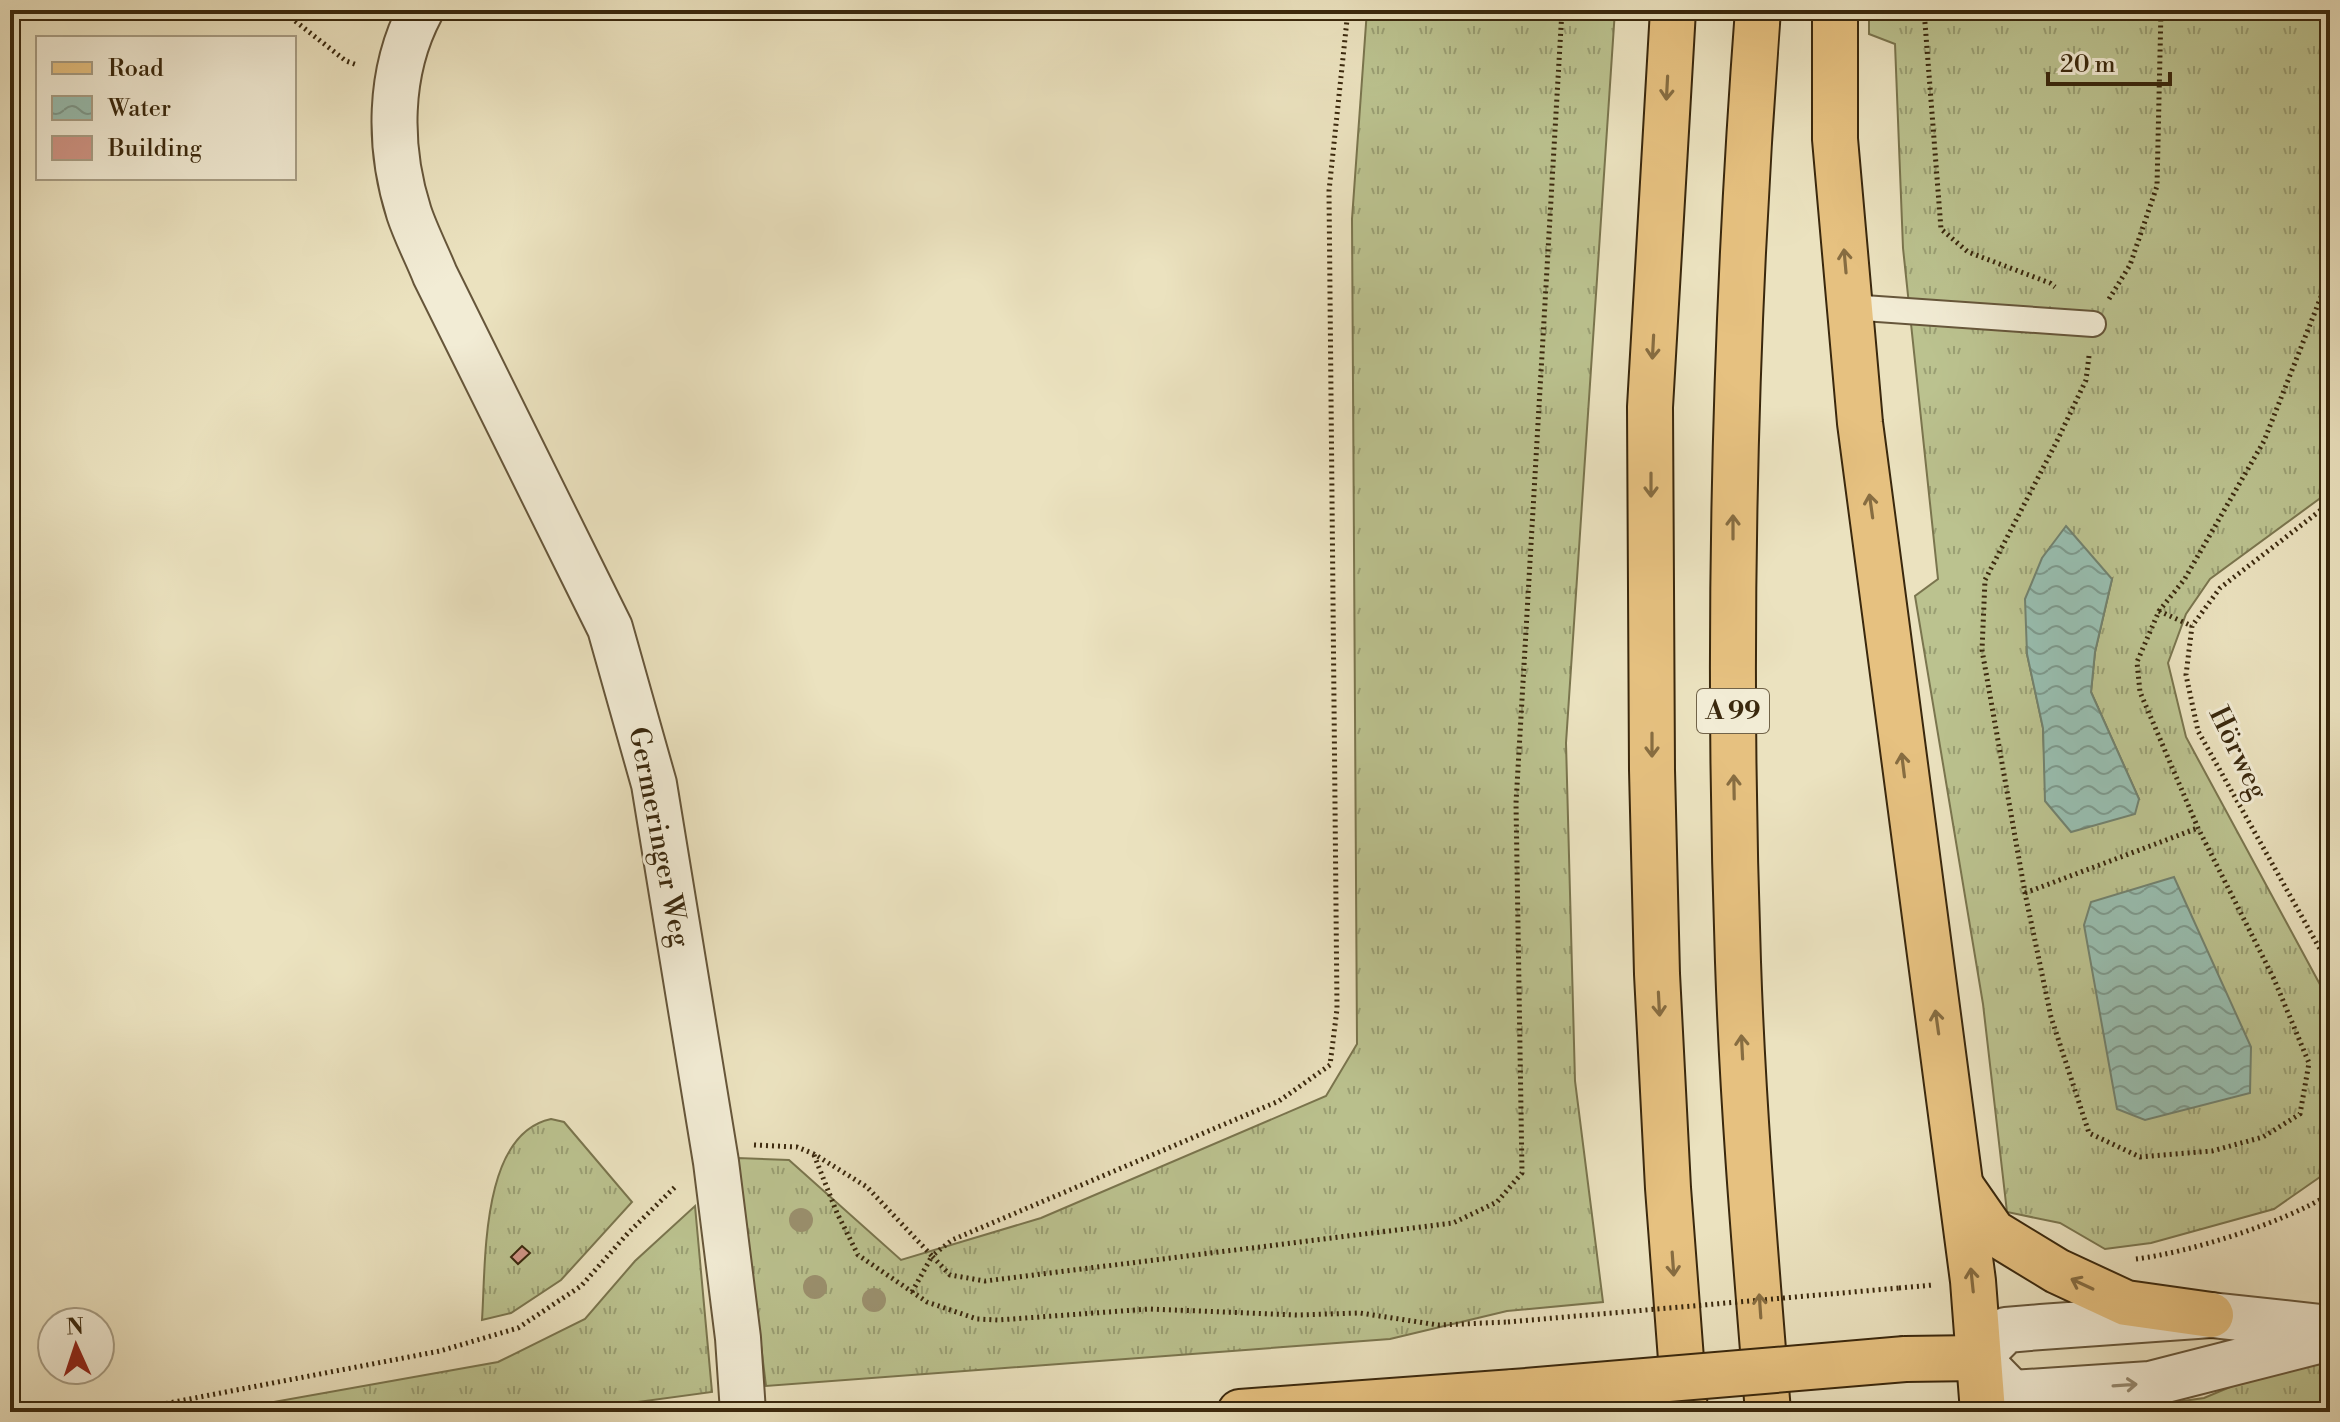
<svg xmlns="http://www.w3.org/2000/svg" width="2340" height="1422" font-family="'Libre Bodoni',serif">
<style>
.grass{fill:url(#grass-tufts);stroke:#7a754e;stroke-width:2;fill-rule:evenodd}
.water{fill:url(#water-waves);stroke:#72826f;stroke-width:2}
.building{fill:#d09586;stroke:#3a280d;stroke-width:2}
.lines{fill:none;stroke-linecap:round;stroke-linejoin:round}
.service-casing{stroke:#66563a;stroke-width:28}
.minor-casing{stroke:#66563a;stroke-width:48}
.tertiary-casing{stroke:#66563a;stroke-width:48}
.primary-casing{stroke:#3a280d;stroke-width:48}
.motorway-casing{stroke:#3a280d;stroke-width:48}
.path{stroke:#3a280d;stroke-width:5;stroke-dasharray:2 4;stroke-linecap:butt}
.service{stroke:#f2ecd5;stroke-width:24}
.minor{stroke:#f2ecd5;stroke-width:44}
.tertiary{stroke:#f2ecd5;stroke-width:44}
.primary{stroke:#e6c180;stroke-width:44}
.motorway{stroke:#e6c180;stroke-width:44}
.primary-bridge-casing{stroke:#3a280d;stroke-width:48;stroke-linecap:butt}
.path-bridge{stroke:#3a280d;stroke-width:5;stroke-dasharray:2 4;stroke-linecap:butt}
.primary-bridge{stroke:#e6c180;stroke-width:44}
.tree{fill:#9b916f}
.oneway{stroke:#876d41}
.oneway2{stroke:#968a71}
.labels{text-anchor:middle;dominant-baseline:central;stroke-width:6;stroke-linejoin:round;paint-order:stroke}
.shield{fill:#f2ecd5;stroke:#716349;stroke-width:2}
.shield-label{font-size:26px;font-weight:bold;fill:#3a280d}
.street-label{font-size:28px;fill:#3a280d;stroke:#f2ecd5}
</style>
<defs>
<pattern id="grass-tufts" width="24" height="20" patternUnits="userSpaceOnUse" patternTransform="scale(2)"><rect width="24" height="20" fill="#bbc28f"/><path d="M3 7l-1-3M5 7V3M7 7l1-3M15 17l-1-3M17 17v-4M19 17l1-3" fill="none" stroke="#999e73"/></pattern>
<pattern id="water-waves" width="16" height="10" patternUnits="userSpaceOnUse" patternTransform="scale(2)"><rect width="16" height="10" fill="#98beb0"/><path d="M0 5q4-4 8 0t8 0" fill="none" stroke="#7d9a8e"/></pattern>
</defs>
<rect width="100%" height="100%" fill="#ebe2bf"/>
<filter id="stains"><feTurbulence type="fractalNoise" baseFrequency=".0025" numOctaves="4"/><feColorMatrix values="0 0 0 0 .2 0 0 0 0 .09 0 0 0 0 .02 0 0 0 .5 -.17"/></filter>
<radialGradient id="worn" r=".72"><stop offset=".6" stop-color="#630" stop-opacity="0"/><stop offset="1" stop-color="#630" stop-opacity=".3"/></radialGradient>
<g class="grass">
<path d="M1367 10H1615L1566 743 1575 1081 1603 1302 1507 1311 1390 1339 766 1386 738 1158 789 1160 901 1260 1041 1218 1326 1096 1357 1044 1352 219Z"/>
<path d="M1869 10H2330V491L2210 579 2186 614 2168 663 2186 737 2330 1003V1170L2274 1209 2151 1243 2105 1249 2060 1223 2007 1212 1983 1004 1915 596 1938 579 1903 248 1895 44 1869 34ZM2112 579 2095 652 2091 692 2139 799 2046 801 2043 728 2027 654Z"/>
<path d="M551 1119 564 1122 632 1202 561 1280 511 1313 482 1320C486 1263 480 1134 551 1119Z"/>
<path d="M695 1206 712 1392 564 1412H217L498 1362 585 1319 635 1261Z"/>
<path d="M2330 1363V1412H2105L2204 1398 2273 1369Z"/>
</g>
<g class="water">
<path d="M2066 526 2112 579 2095 652 2091 692 2139 799 2135 814 2071 832 2045 801 2043 728 2027 654 2025 599 2042 558Z"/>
<path d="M2174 877 2251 1047 2250 1093 2145 1120 2117 1109 2084 925 2091 902Z"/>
</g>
<path class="building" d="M522 1246 530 1253 518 1264 511 1257Z"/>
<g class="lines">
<g class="service-casing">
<path id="service" d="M1849 307 2093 324"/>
</g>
<g class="minor-casing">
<path id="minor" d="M2330 1328 2211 1315 2041 1327 2006 1330 1978 1358 2012 1393 2150 1384 2330 1338"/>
</g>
<g class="tertiary-casing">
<path id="tertiary" d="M421 10C388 72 388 147 409 213 416 234 427 255 435 275L610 628 654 784 716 1162 738 1338 743 1412"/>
</g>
<g class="primary-casing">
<g id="primary">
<path d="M1905 1359 1978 1358"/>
<path d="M1240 1412 1514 1392"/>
</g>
</g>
<g class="motorway-casing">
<g id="motorway">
<path d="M1673 10 1650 407 1652 770 1657 974 1668 1188 1685 1412"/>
<path d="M1758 10C1734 327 1727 644 1738 962 1743 1112 1756 1262 1768 1412"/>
<path d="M1835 10V139L1860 423 1973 1281 1983 1412"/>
<path d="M1961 1186 1993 1232 2057 1271 2126 1303 2211 1315"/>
</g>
</g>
<g class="path">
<path d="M281 10 346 61 357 65"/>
<path d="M1924 10 1941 229 1968 252 2050 283 2055 287"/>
<path d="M2109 299 2130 265 2157 186 2161 10"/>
<path d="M2089 356 2086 380 2057 441 1985 580 1982 650 2025 893 2051 1017 2089 1133 2140 1157 2212 1151 2263 1137 2300 1114 2309 1063 2274 979 2198 828 2140 692 2137 662 2159 611 2184 580 2264 441 2330 274"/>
<path d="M2330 503 2220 588 2192 626 2186 675 2198 731 2330 967"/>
<path d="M2159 611 2192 626"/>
<path d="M2025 893 2198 828"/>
<path d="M754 1145 797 1147 814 1154 867 1187 932 1256 952 1240 1279 1101 1330 1065 1337 1009 1329 191 1348 10"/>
<path d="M814 1155 837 1213 858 1255 927 1302 977 1319 998 1320 1149 1309 1297 1315 1360 1313 1438 1325 1508 1322"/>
<path d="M2136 1259C2191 1252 2283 1223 2330 1194"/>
<path d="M1899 1288 1933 1285"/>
<path d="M912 1292 932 1256 950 1275 985 1281 1453 1223 1497 1202 1522 1173 1516 803 1562 10"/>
<path d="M131 1412 158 1405 440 1351 518 1328 581 1286 629 1232 675 1187"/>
</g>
<use href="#service" class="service"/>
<use href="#minor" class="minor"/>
<use href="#tertiary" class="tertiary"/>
<use href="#primary" class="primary"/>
<use href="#motorway" class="motorway"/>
<g class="primary-bridge-casing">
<path id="primary-bridge" d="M1514 1392 1905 1359"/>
</g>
<path class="path-bridge" d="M1508 1322 1899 1288"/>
<use href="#primary-bridge" class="primary-bridge"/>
</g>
<g class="tree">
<circle cx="801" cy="1220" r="12"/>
<circle cx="815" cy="1287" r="12"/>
<circle cx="874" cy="1300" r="12"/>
</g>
<defs><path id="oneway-shaft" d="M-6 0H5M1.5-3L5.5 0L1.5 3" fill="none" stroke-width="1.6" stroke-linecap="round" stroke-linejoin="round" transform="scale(2)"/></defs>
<g class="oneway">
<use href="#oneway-shaft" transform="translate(1667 88) rotate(93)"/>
<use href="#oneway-shaft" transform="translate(1845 261) rotate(-95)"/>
<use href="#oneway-shaft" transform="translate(1653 347) rotate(93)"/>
<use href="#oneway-shaft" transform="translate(1651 485) rotate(90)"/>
<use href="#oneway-shaft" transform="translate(1871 506) rotate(-98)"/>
<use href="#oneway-shaft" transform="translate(1733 527) rotate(-90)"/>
<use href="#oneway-shaft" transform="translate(1652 745) rotate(90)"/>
<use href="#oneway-shaft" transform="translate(1903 765) rotate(-97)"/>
<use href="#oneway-shaft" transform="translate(1734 787) rotate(-91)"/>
<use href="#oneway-shaft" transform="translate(1659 1004) rotate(87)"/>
<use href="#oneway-shaft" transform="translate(1937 1022) rotate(-98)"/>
<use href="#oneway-shaft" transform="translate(1742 1047) rotate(-93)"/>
<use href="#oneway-shaft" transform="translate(1673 1264) rotate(86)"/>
<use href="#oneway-shaft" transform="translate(1972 1280) rotate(-96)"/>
<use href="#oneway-shaft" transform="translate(2082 1284) rotate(-155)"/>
<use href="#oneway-shaft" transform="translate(1760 1306) rotate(-94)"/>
</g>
<use class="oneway2" href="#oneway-shaft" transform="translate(2125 1385) rotate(-4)"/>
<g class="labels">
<rect class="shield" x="1697" y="689" width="72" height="44" rx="6"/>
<g class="shield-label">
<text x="1733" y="711">A 99</text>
</g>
<g class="street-label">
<text transform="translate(2238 753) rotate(64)">Hörweg</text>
<text transform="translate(659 837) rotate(79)">Germeringer Weg</text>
</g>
</g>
<rect width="2340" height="1422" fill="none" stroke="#ebe2bf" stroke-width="40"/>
<rect x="12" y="12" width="2316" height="1398" fill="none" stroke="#3a280d" stroke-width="4"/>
<rect x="20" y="20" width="2300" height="1382" fill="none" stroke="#3a280d" stroke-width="2"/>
<rect x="36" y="36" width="260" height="144" fill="#f2ecd5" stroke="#a89e85" stroke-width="2"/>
<rect x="52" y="62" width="40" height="12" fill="#e6c180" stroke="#a89e85" stroke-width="2"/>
<text x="108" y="76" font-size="24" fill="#3a280d">Road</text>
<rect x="52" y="96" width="40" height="24" fill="url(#water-waves)" stroke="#a89e85" stroke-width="2"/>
<text x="108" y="116" font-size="24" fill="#3a280d">Water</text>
<rect x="52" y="136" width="40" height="24" fill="#d09586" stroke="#a89e85" stroke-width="2"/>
<text x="108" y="156" font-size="24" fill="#3a280d">Building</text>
<g transform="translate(76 1346) rotate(357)"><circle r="38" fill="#f2ecd5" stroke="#a89e85" stroke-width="2"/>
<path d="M0-6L14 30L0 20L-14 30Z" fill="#8f2418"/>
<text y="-12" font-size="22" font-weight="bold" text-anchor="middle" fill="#3a280d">N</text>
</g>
<path d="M2048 72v12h122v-12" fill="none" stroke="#3a280d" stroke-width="4"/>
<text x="2060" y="72" font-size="24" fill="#3a280d" stroke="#f2ecd5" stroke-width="6" paint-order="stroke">20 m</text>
<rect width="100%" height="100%" filter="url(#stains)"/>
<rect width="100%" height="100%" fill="url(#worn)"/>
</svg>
